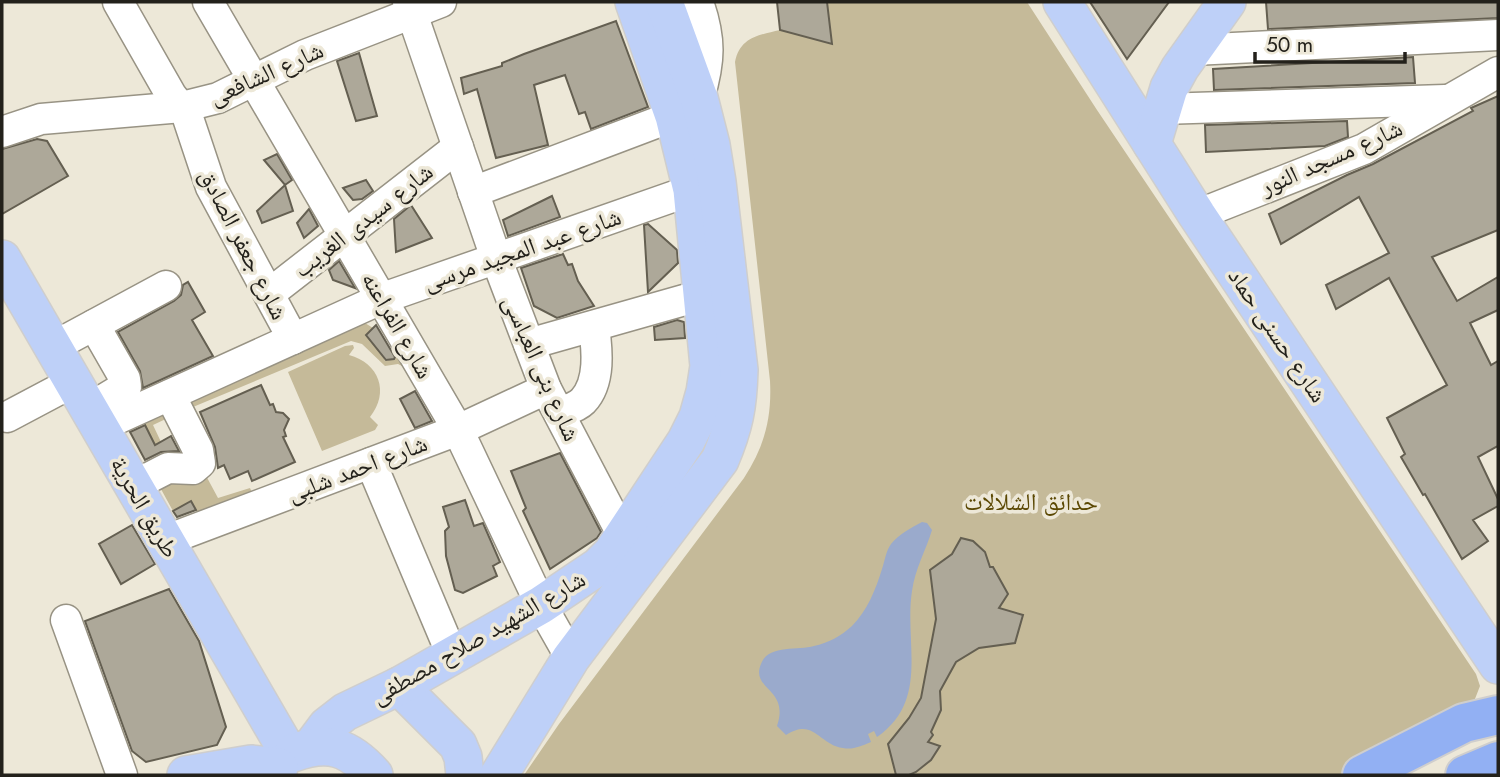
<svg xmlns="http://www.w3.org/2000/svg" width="1500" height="777" font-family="Jost,'Noto Naskh Arabic',sans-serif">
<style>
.green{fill:#c5ba99}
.water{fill:#9aaacc}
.building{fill:#ada899;stroke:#645f51;stroke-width:2}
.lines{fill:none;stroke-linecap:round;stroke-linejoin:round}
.minor-casing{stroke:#989384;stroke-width:33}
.major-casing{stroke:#cfcecd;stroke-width:40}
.highway-casing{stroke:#cfcecd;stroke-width:42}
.minor{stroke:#fff;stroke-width:30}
.major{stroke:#bed0f8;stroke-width:37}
.highway{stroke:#92b0f3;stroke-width:38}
.labels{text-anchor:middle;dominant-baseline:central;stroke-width:7;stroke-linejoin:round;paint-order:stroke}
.street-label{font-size:24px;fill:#23211b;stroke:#ede8d8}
.park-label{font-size:24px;fill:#5b4803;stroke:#ede8d8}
</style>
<rect width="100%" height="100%" fill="#ede8d8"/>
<g class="green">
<path d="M777 2H1027L1097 110 1476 674 1480 686 1473 704 1339 775H524L559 724 744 478C764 447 772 419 770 381L735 62C740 37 759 35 780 30Z"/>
<path d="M365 323 373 328 385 361 394 359V353L398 354 404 367 398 364 385 366 362 344 351 341 181 412 175 401Z"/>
<path d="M353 345 354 348 349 355C379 363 390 392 370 417L378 425 375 430 322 451 288 372 345 346Z"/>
<path d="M165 405 170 417 153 425 161 442 150 448 147 429 142 419Z"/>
<path d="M204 472 218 498 250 488 255 499 200 517 191 502 173 511 156 480Z"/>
</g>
<path class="water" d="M922 522 927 523 932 530C926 550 915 569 912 591 904 643 930 700 877 737L874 731 868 734 871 742C861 746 853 750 843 748 819 745 814 717 786 735L777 726C790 688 750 690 761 664 768 644 798 651 814 646 828 643 841 636 852 626 867 611 876 589 882 569 885 560 886 551 891 544 899 534 911 528 922 522Z"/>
<g class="building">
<path d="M777 2H827L832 44 780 30Z"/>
<path d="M1090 2H1169L1127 59Z"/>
<path d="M1266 2H1498V18L1268 29Z"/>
<path d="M616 21 648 107 591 129 585 112 579 114 565 75 534 85 548 145 496 158 477 89 464 94 461 78 502 66V63L524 54Z"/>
<path d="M359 53 377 116 356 121 337 61Z"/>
<path d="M1413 57 1415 83 1214 90 1213 69Z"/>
<path d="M1498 96V230L1432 257 1457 301 1498 277V310L1470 323 1491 365 1498 361V446L1478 457 1498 499V506L1473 520 1488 541 1462 559 1425 494 1423 495 1401 457 1405 454 1387 418 1447 385 1389 278 1336 309 1326 285 1389 253 1359 197 1281 244 1269 214 1347 175 1373 164 1473 111 1471 108Z"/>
<path d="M1347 121 1348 137 1325 146 1206 152 1205 125Z"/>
<path d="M37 139 47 141 68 176 2 214V149Z"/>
<path d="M277 154 292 180 285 185 264 160Z"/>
<path d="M366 180 373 191 362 199 353 200 343 188Z"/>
<path d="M285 185 293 211 262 223 257 211Z"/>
<path d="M552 196 560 217 508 236 503 220Z"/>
<path d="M411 205 432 238 396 252 394 219Z"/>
<path d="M309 209 318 226 304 238 297 223Z"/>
<path d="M648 224 677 250 678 263 648 292 644 225Z"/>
<path d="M563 254 568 265 572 264 578 281 594 306 557 318 534 306 521 268Z"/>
<path d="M339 261 355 288 333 280 329 270Z"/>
<path d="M188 282 205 312 192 320 213 356 143 388 140 371 118 332 174 301 181 295 183 285Z"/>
<path d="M677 320 684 322 685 338 655 340 654 327Z"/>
<path d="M376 325 395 357 394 359 386 360 366 335Z"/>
<path d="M261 385 270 405 273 404 276 412 283 413 289 419 284 430 286 436 283 437 295 462 252 481 248 471 230 479 224 465 218 468 215 447 200 412Z"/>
<path d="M415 391 432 421 415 428 400 399Z"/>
<path d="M145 425 155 445 171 436 179 451 161 452 145 460 130 432Z"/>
<path d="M560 453 601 532 597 538 550 569 523 511 526 508 511 471Z"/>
<path d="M465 500 474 526 483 523 500 562 493 566 497 576 463 593 455 590 446 556 445 531 449 527 443 507Z"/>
<path d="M191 501 196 510 177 517 173 511Z"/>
<path d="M132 525 155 564 121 584 99 544Z"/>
<path d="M961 538 973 541 985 552 990 567H993L1008 594 999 608 1023 615 1015 643 979 648 956 662 940 691 941 710 931 732 933 735 928 742 940 746 931 760 916 772 909 775H896L888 744 909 718 921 698 936 619 930 570 952 554Z"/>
<path d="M169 589 199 641 226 727 217 745 146 762 132 751 85 621Z"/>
</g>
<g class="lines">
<g class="minor-casing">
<g id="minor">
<path d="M118 2 171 95 187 115 211 187 293 339"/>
<path d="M208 2 458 430 541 605 571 658"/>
<path d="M408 2 496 258 546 389 632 553"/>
<path d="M698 2C711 39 710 61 699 98"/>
<path d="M1193 50 1498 35"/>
<path d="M1161 109 1445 100"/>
<path d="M2 132 41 119 182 107 218 98 305 55 441 2"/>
<path d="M473 192 674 116"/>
<path d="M1197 215 1364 149 1498 72"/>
<path d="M269 294 458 147"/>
<path d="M529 344 702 295"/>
<path d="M53 347 166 286"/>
<path d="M88 409 126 386 125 379 94 325"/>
<path d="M559 413C567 410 577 407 583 401 601 382 597 349 594 326"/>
<path d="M7 417 73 382"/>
<path d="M99 427 383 298 712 183"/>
<path d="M371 463 452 655"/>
<path d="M133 486 168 468 193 469 200 463 198 450 170 395"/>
<path d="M164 541 458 430 546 389"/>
<path d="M66 620 122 775"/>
</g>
</g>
<g class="major-casing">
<g id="major">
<path d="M1062 2 1197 215 1498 665"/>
<path d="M1152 144 1169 88 1180 68 1227 2"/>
<path d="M2 259 289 754"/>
<path d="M399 686 458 745 463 757 465 775"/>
<path d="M312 746 327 726 345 712 399 686 541 605 599 566 612 553 686 441 698 417 705 392 709 366 692 190 674 116 634 2"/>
<path d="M293 753C329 740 349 747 374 775"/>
<path d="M186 775 251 764 279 767"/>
<path d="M499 775 571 658 720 460C734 427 738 407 739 370L717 182 711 145 699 98 664 2"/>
</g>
</g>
<g class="highway-casing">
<g id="highway">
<path d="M1362 775 1464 723 1498 715"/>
<path d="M1465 775 1498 761"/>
</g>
</g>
<use href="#minor" class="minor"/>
<use href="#major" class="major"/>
<use href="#highway" class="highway"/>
</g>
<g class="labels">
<g class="street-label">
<text transform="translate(266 73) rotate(-24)">شارع الشافعى</text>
<text transform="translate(1331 157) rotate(-24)">شارع مسجد النور</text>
<text transform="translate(363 220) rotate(-38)">شارع سيدى الغريب</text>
<text transform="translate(244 244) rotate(63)">شارع جعفر الصادق</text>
<text transform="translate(522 249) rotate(-19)">شارع عبد المجيد مرسى</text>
<text transform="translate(398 325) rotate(60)">شارع الفراعنه</text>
<text transform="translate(1278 335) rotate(56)">شارع حسنى حماد</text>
<text transform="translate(542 368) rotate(66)">شارع بنى العباسى</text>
<text transform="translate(357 468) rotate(-21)">شارع احمد شلبى</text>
<text transform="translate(145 507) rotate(60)">طريق الحرية</text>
<text transform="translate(478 637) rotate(-30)">شارع الشهيد صلاح مصطفى</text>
</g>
<g class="park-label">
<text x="1031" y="501">حدائق الشلالات</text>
</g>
</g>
<rect width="1500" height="777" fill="none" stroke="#23211b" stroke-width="7"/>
<path d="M1255 52v10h150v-10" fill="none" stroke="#23211b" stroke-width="3.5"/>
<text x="1266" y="52" font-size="21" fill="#23211b" stroke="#ede8d8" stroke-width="5" paint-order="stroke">50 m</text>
</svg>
